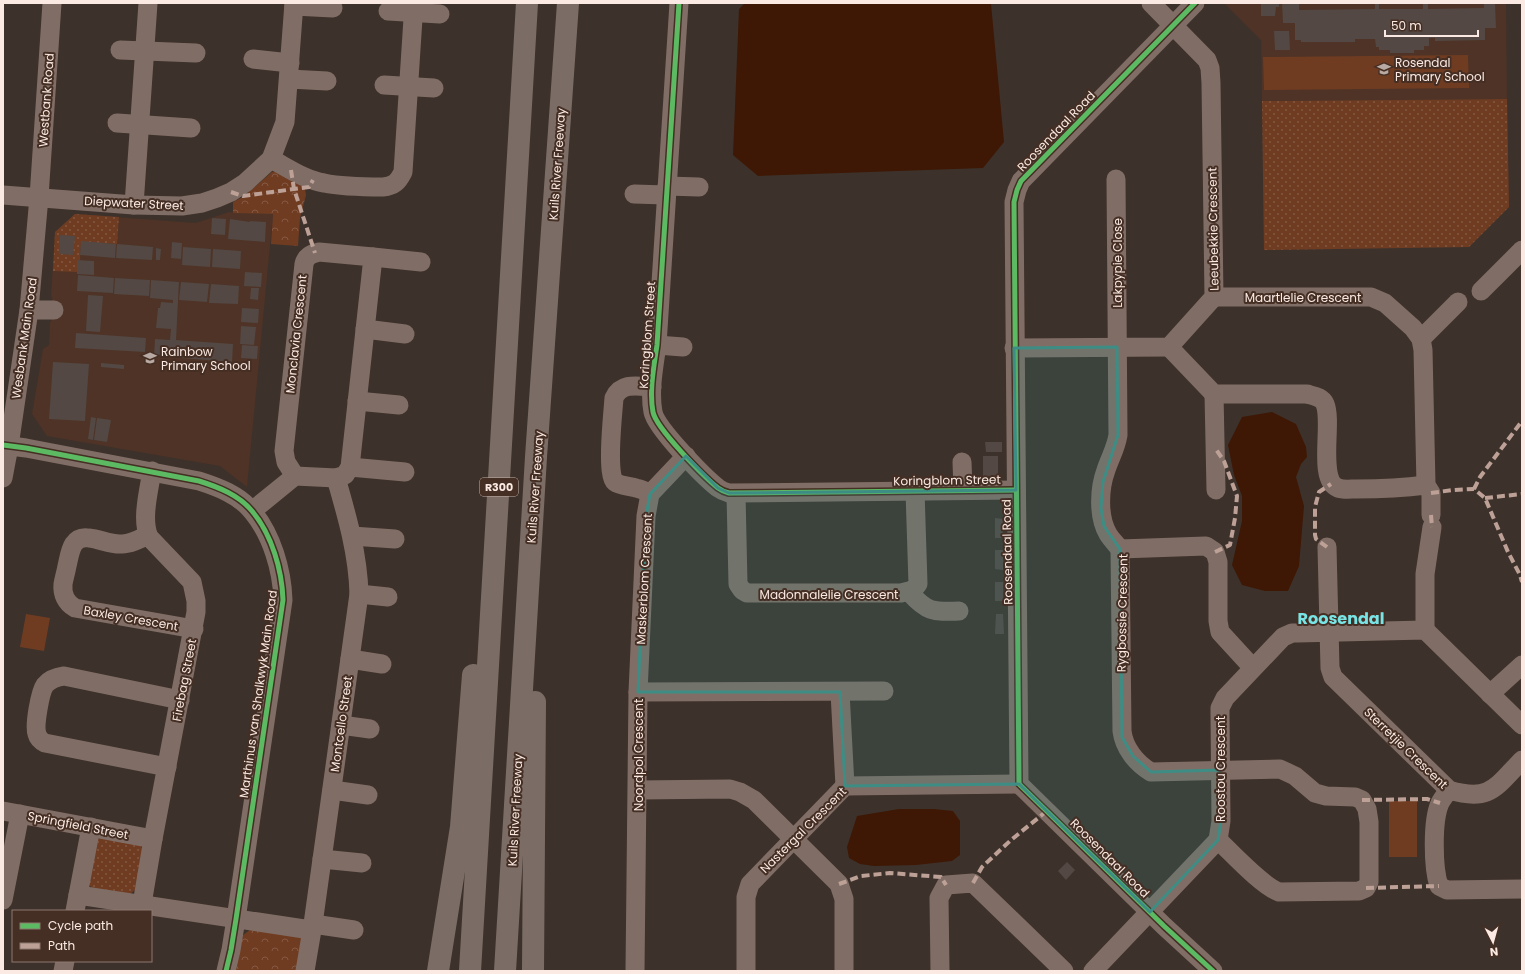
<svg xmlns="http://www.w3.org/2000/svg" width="1525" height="974" font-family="Poppins,sans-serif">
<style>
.built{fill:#4e3326}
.grass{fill:url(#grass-dots)}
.park{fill:url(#park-crowns)}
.pitch{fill:#6f3c22}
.water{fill:#3e1804}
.building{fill:#534843}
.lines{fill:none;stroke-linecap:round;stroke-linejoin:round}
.minor{stroke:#806e66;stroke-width:19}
.highway{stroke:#7b6d66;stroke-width:22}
.quiet{stroke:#bda197;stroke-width:4;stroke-dasharray:8 4;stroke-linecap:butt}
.cycleway-casing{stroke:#452e23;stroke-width:8}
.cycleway{stroke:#5cba63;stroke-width:5}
.marked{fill:#3e8d85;fill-opacity:0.2;stroke:#3e8d85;stroke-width:3;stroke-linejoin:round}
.labels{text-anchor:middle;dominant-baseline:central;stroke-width:4;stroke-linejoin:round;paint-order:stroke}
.shield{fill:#452e23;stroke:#c4b2a9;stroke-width:1}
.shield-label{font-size:11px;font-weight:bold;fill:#faeae3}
.poi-label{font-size:12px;fill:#faeae3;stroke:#452e23;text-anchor:start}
.street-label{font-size:12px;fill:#faeae3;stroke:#452e23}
.district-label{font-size:16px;font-weight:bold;fill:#78e4e5;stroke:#452e23}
</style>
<defs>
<pattern id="grass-dots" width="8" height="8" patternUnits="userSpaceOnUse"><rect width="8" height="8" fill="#6f3c22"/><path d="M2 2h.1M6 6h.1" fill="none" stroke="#845842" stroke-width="1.8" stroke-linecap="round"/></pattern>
<pattern id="park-crowns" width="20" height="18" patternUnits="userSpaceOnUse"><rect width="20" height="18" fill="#6f3c22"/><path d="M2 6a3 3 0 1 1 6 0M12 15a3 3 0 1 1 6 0" fill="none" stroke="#845842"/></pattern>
</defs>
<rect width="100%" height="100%" fill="#3d312b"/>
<g class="built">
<path d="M1224 3H1506L1507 99 1262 101 1261 40Z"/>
<path d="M229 212 273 214 247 487 220 466 47 436 32 414 43 349 49 345 50 323 53 316 54 306 51 295 55 232 75 214 196 223Z"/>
</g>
<g class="grass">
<path d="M1507 99 1509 207 1469 247 1264 250 1262 101Z"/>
<path d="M75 214 119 217 117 244 81 242 80 260H77V272L53 271 55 232Z"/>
<path d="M101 837 140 844 143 851 135 890 129 895 93 890 88 883 98 839Z"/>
</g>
<g class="park">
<path d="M278 171 304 184 306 195 300 218 298 246 271 244 273 214 233 213V202L243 197 272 172Z"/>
<path d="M251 929 297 933 304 941 299 971 234 970 242 936Z"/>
</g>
<g class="pitch">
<path d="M1468 55 1469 88 1264 90 1263 57Z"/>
<path d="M26 614 50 618 44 651 20 647Z"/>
<rect x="1389" y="801" width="28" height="56"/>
</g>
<g class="water">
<path d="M745 3H989L991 4 1004 142 983 168 758 176 733 155 739 9Z"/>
<path d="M1272 412 1296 424 1306 447 1307 457 1301 464 1296 477 1304 506 1299 566 1288 591H1265L1242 585 1232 565 1242 521V496L1234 475 1228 445 1242 417Z"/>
<path d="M899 809H934L953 811 960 821V855L952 861 916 865 874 866 860 864 849 858 847 847 857 816Z"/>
</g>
<g class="building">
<path d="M1261 3H1279V7H1276L1275 16H1261Z"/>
<path d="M1282 3H1299V10L1375 9V3H1379V9H1423V3H1428V9L1484 8V3H1495L1496 28H1485V40L1435 41V38H1429V46H1424V50H1414V53H1390V50H1379V47H1376L1375 39H1355V42H1301V40H1295V23H1283Z"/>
<path d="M1274 31H1289L1290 50H1275Z"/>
<path d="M212 218 226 219 225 235 211 234Z"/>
<path d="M230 219 250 222V221L266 222 265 242 228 239Z"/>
<path d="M60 235 75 236 73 255 59 254Z"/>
<path d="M81 241 116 244 115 258 80 255Z"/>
<path d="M172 242 182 243 181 259 171 258Z"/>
<path d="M117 244 153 247 152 260 116 258Z"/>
<path d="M183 247 211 249 210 267 182 265Z"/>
<path d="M156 248 161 249 160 260H156Z"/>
<path d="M213 249 241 251 240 269 212 267Z"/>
<path d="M77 260 94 261V275L77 274Z"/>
<path d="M245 272 262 273 261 287 244 286Z"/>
<path d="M78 275 114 278 113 293 77 291Z"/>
<path d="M115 278 150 280 149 296 114 294Z"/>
<path d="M151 280 179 282 176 340 233 344 232 362 154 356 155 339 170 340 171 329 156 328 158 308H160L161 302 173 303V300L150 298Z"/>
<path d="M181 282 209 284 207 302 179 300Z"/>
<path d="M211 284 239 286 238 304 209 303Z"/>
<path d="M251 288H259L258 300 250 299Z"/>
<path d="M88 295 103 296 100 332 86 331Z"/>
<path d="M242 308 259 309 258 323 241 322Z"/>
<path d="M241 326 256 327 254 345 240 344Z"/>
<path d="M76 333 146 338 145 352 75 348Z"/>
<path d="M242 345 258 346 257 359 241 358Z"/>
<path d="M53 362 89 364 85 421 49 419Z"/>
<path d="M101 363 124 365V369L101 367Z"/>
<path d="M91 417 96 418 93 440 88 439Z"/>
<path d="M97 418 111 420 107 442 94 440Z"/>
<path d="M985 442H1002V452H986Z"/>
<rect x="983" y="456" width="15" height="21"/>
<path d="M995 518 1003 519V538H995Z"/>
<path d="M995 550H1003V570L995 569Z"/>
<rect x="995" y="582" width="8" height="19"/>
<path d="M996 614H1003L1004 634H995Z"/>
<path d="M1067 862 1075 870 1066 880 1058 871Z"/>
</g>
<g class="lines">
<g class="minor">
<path d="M679 3 657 345C654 366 649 391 653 412 656 428 704 477 718 488 722 491 725 492 729 493L1016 490"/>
<path d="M1195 3 1021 181 1017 190 1014 202 1019 784 1164 926 1213 971"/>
<path d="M294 6 333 8"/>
<path d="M388 11 440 14"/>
<path d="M120 50 196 53"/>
<path d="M253 59 290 63"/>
<path d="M289 79 327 81"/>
<path d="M384 85 434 88"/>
<path d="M117 123 191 128"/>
<path d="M271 159C288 168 305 180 324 183 343 187 364 187 383 187 394 186 398 182 403 172L414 3"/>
<path d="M1116 179 1118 435C1116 448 1110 458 1106 470 1099 489 1098 517 1108 534 1111 539 1116 544 1120 549"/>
<path d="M667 186 699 187"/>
<path d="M634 194 666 195"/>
<path d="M3 195 134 205 182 206 202 203 217 198 231 192 245 183 271 159 285 122 294 3"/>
<path d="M134 205 148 3"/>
<path d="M373 257 421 262"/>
<path d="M1481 291 1522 250"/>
<path d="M1214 297H1371L1385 303 1413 328 1421 339 1423 350 1426 485 1431 493V515"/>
<path d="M29 310H54"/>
<path d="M365 329 405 334"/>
<path d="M1421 339 1458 302"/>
<path d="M657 345 683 347"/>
<path d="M1169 347 1214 394H1307C1314 396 1322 397 1325 404 1333 423 1317 480 1338 488 1343 490 1351 489 1356 489 1380 489 1403 488 1426 485"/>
<path d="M1014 348 1169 347 1214 297 1211 83 1210 68 1207 60 1151 3"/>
<path d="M1214 394 1216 490"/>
<path d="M357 401 399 405"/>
<path d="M3 445 26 448 199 481C218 487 239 495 252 511 272 535 282 570 283 600L236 919 231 950 226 971"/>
<path d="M962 462 963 490"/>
<path d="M350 467 405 472"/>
<path d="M3 478 9 446 29 310 39 197 52 3"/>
<path d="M650 494C646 491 641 489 636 488 630 486 620 486 615 482 606 475 613 412 614 398 621 382 638 386 652 387"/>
<path d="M736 494 738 584 742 590 747 593H901L913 590 918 584 915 491"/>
<path d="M252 511 295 476 286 462 284 451 304 264C306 256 311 254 319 252L373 257 350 467 345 475 336 478 295 476"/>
<path d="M148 535C140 539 131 544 122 544 111 545 100 539 89 538 71 535 70 554 67 566 66 572 64 578 63 584 62 594 66 603 75 608L194 629"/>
<path d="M352 536 395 539"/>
<path d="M1327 547 1330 668 1333 677 1449 790C1490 802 1495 788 1522 760"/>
<path d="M1120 549 1122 731C1124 748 1136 763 1151 772L1280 769 1295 776 1315 793 1326 796 1355 797 1362 800 1367 809 1369 822V882L1366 888 1359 891 1279 892C1262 886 1232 853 1218 840"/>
<path d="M1120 549 1206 546 1215 552 1218 562V621L1220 632 1253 668"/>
<path d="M909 592C927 612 932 612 959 611"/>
<path d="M359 594 388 597"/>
<path d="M1425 630V574L1432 527"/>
<path d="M350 659 382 664"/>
<path d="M638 692 884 691"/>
<path d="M840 692 845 786"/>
<path d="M1490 694 1522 665"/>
<path d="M341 725 370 729"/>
<path d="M167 767 45 743C41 741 38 738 37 734 34 726 40 692 45 685 50 679 57 677 64 676L180 700"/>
<path d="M332 790 368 795"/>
<path d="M638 790 730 789 740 792 754 800 839 884 844 899V971"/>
<path d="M1449 790C1446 794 1442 799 1440 803 1432 821 1433 868 1439 886L1447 890 1522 889"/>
<path d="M3 811 153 839"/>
<path d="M322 859 362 863"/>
<path d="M78 895 311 930"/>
<path d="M3 900 20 814"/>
<path d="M142 904 153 839 196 612V601L192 582 149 537C141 520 149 490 152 471"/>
<path d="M75 911 91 827"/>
<path d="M313 924 354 930"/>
<path d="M63 971 65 961"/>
<path d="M305 971 313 924 359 594C358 554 347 516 336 478"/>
<path d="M635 971 638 692 646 516 650 494 686 456"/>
<path d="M746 971V897L750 884 845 786 1019 784"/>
<path d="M940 971 939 898 946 885 973 883 1064 971"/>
<path d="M1093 971 1218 840 1221 821 1220 715V708L1225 698 1283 637 1292 633H1297L1425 630 1522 725"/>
</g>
<g class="highway">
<path d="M438 971 461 827 473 675"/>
<path d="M470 971 527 3"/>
<path d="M505 971 536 457 568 3"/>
<path d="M533 971 535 702"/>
</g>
<g class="quiet">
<path d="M291 170 294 189 315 253"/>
<path d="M231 192 243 196 309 187 313 180"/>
<path d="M1474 489 1480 477 1522 421"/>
<path d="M1431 493 1453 490 1474 489 1485 498 1508 552 1520 575 1522 582"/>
<path d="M1485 498 1522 494"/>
<path d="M1431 515 1432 527"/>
<path d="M1327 547 1316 539 1315 535V507L1319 492 1331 484"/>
<path d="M1215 552 1230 545 1235 518 1237 496 1224 461 1215 448"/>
<path d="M1362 800 1427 799 1440 803"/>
<path d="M973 883 982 867 1011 840 1048 810"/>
<path d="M839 884 861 876 890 873 941 877 946 885"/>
<path d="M1366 888 1439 886"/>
</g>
<g class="cycleway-casing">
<g id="cycleway">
<path d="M679 3 657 345C654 366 649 391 653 412 656 428 704 477 718 488 722 491 725 492 729 493L1016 490"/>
<path d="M1195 3 1021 181 1017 190 1014 202 1019 784 1164 926 1213 971"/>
<path d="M3 445 26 448 199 481C218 487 239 495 252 511 272 535 282 570 283 600L236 919 231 950 226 971"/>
</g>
</g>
<use href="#cycleway" class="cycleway"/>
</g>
<path class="marked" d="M1117 347 1118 435 1103 482 1101 508 1104 526 1120 549 1122 737 1133 756 1151 772 1220 770 1221 821 1218 840 1150 912 1019 784 845 786 840 692H638L646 516 650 494 686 456 718 488 729 493 1016 490 1014 348Z"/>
<defs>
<g id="school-bare" transform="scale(1.08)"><path d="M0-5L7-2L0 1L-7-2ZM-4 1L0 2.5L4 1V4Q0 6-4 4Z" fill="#b8a9a3" stroke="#452e23" stroke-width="2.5" paint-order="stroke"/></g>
</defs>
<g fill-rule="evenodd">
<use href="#school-bare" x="1384" y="69"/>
<use href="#school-bare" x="150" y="358"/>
</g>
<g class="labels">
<rect class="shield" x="480" y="478" width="38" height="18" rx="3"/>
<g class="shield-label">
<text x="499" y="487">R300</text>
</g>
<g class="poi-label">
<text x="1395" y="62">Rosendal<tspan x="1395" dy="14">Primary School</tspan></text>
<text x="161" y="351">Rainbow<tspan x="161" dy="14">Primary School</tspan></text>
</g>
<g class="street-label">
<text transform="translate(46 100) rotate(-86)">Westbank Road</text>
<text transform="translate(1056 131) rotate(-46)">Roosendaal Road</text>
<text transform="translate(557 164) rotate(-86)">Kuils River Freeway</text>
<text transform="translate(134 203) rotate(3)">Diepwater Street</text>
<text transform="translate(1213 229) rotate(-91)">Leeubekkie Crescent</text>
<text transform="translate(1117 263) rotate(-90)">Lakpypie Close</text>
<text x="1303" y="297">Maartlelie Crescent</text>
<text transform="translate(296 334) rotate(-84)">Monclavia Crescent</text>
<text transform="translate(647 335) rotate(-86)">Koringblom Street</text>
<text transform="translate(24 338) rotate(-82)">Wesbank Main Road</text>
<text transform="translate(947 480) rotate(-1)">Koringblom Street</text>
<text transform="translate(535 487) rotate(-86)">Kuils River Freeway</text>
<text transform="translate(1007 552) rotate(-91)">Roosendaal Road</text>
<text transform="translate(644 579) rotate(-87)">Maskerblom Crescent</text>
<text x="829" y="594">Madonnalelie Crescent</text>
<text transform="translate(1122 613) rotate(-89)">Rygbossie Crescent</text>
<text transform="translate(131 618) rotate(10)">Baxley Crescent</text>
<text transform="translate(184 680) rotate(-79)">Firebag Street</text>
<text transform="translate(258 694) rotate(-82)">Marthinus van Shalkwyk Main Road</text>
<text transform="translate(341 724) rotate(-82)">Montcello Street</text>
<text transform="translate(1406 748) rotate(44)">Sterretjie Crescent</text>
<text transform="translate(638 755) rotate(-90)">Noordpol Crescent</text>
<text transform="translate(1220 769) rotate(-90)">Roostou Crescent</text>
<text transform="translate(515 810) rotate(-87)">Kuils River Freeway</text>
<text transform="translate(78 825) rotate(11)">Springfield Street</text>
<text transform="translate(803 830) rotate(-45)">Nastergal Crescent</text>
<text transform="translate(1110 858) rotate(45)">Roosendaal Road</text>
</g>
<g class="district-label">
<text x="1341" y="618">Roosendal</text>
</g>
</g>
<rect width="1525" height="974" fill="none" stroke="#faeae3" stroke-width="8"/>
<rect x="12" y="910" width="140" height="52" fill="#452e23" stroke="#8d7970"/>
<rect x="20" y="923" width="20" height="6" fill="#5cba63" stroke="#8d7970"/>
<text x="48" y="930" font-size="12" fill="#faeae3">Cycle path</text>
<rect x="20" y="943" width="20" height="6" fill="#bda197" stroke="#8d7970"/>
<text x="48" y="950" font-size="12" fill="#faeae3">Path</text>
<g transform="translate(1493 942) rotate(174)" stroke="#452e23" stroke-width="3" paint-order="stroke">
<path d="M0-3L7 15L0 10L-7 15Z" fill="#faeae3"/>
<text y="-6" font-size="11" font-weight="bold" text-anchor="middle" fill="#faeae3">N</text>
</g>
<path d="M1385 30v6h93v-6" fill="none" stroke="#faeae3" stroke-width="2"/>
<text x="1391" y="30" font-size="12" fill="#faeae3" stroke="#452e23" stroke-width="3" paint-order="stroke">50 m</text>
</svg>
